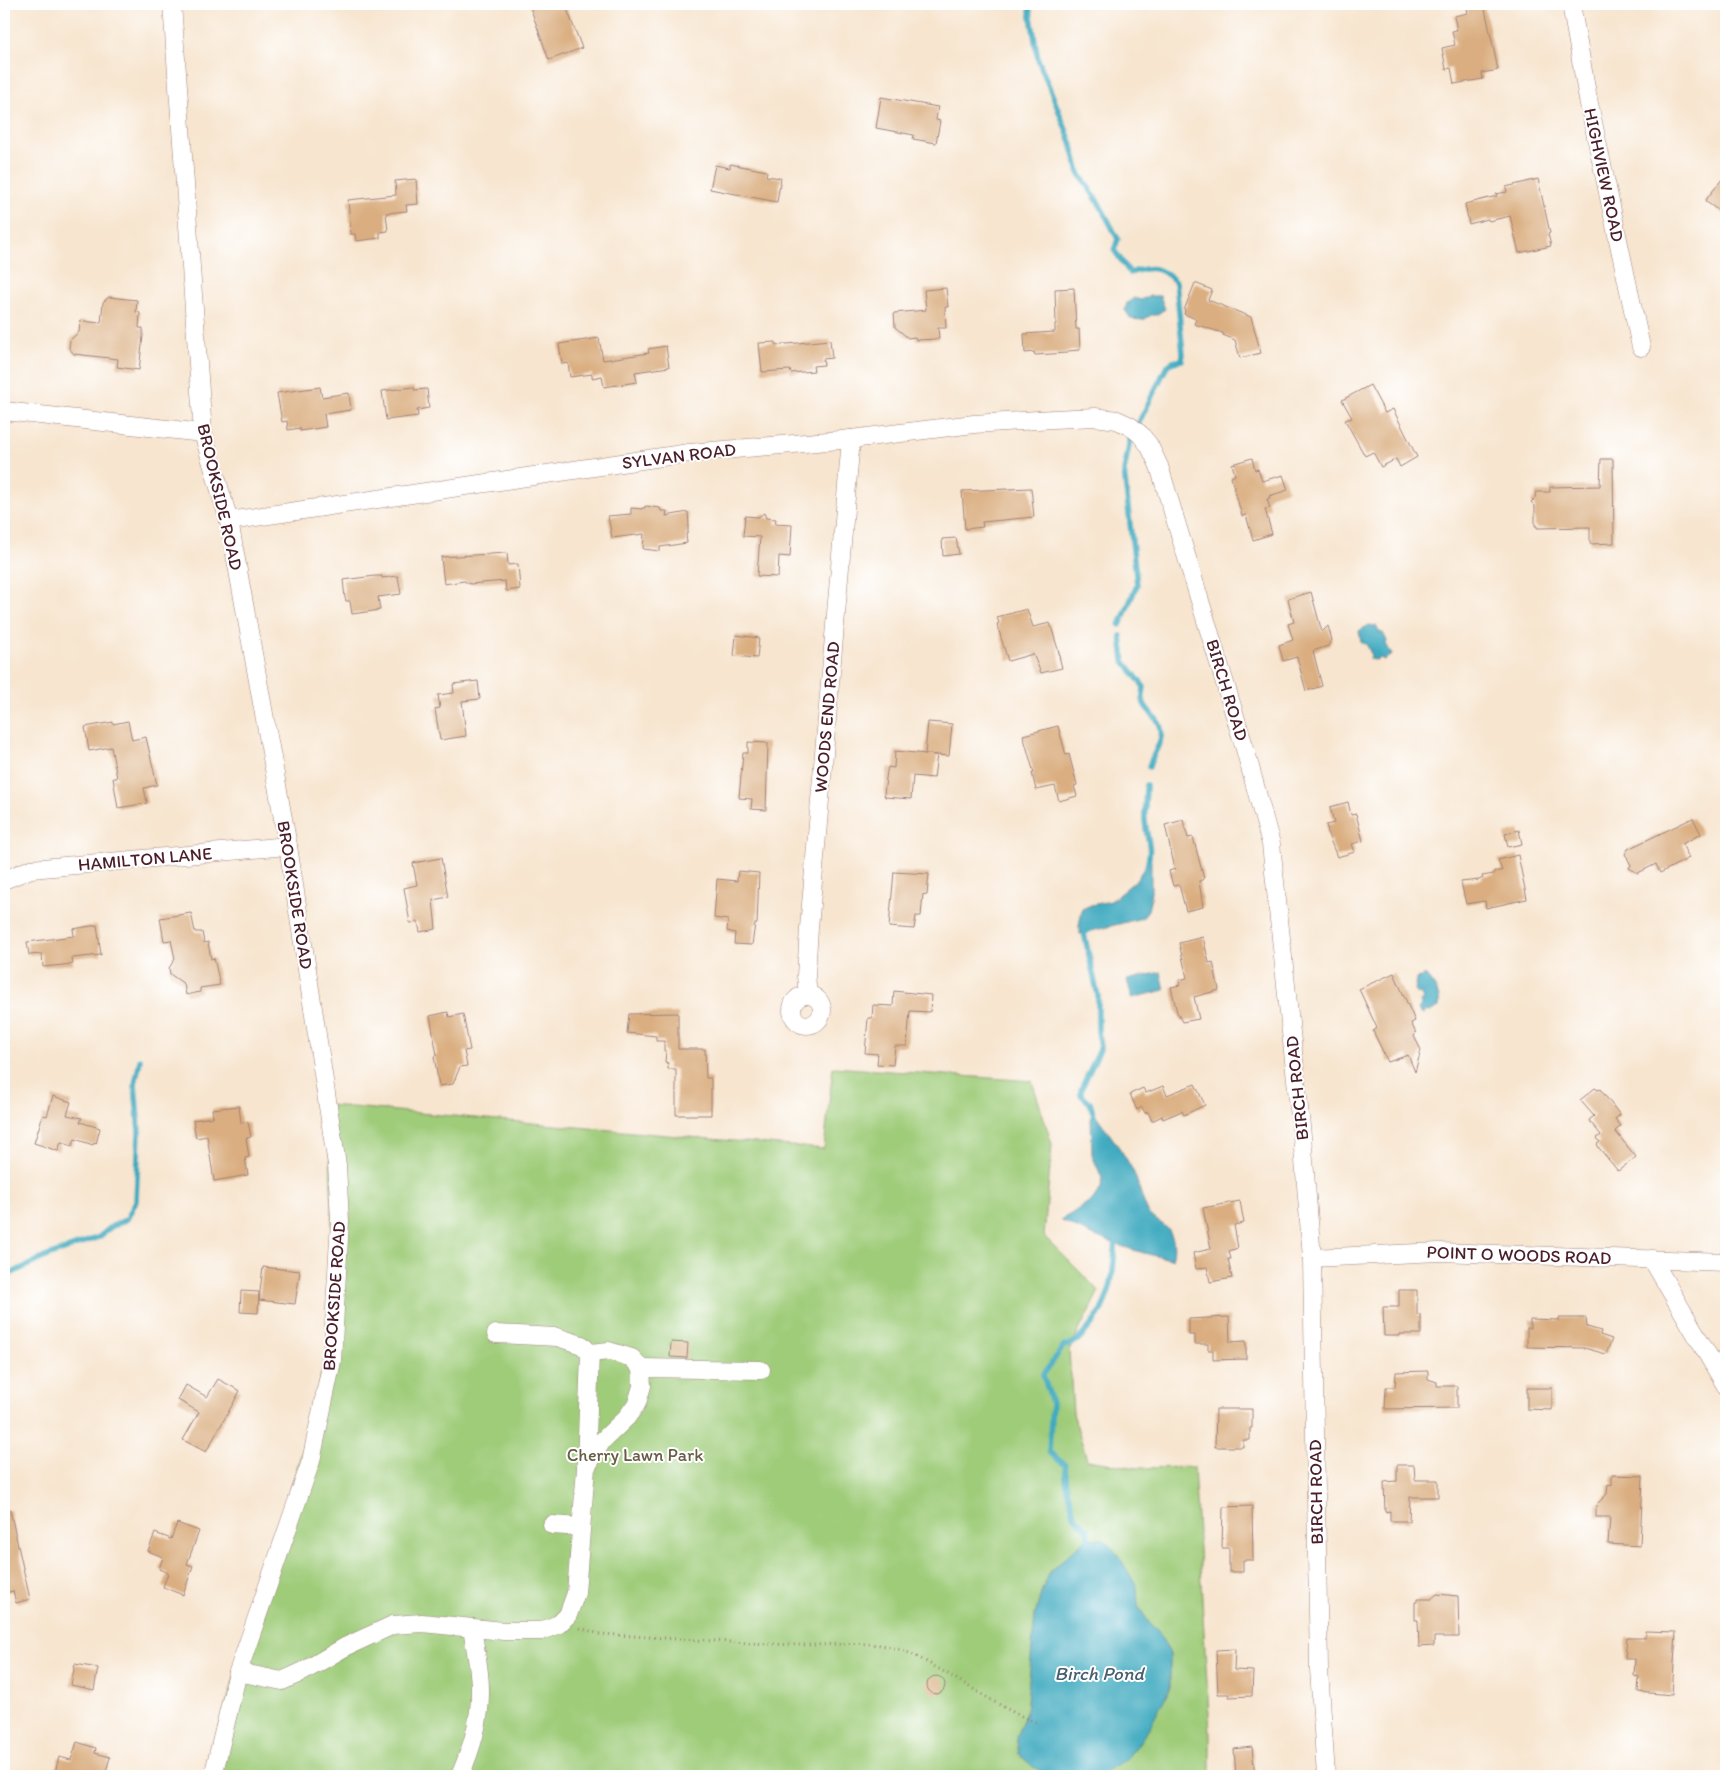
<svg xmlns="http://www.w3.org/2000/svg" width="1730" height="1780" font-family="Itim,sans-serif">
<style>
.green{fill:#9fcc79;stroke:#747652}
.water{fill:#41aac0;stroke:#466476}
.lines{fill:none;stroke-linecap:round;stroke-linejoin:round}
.stream{stroke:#41aac0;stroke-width:5.5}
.building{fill:#daae80}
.minor-casing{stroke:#a0827d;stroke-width:19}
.path{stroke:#a0827d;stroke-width:3;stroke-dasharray:1 4;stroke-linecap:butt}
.minor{stroke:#fff;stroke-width:18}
.labels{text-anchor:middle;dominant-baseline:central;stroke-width:4;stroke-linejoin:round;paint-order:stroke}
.street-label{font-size:18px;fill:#4a1f2b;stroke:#fff}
.park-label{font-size:18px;fill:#685c46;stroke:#fff}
.water-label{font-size:19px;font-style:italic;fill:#465e6e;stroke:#fff}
</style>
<rect width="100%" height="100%" fill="#fff"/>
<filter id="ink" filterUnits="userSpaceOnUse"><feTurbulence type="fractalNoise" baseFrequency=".02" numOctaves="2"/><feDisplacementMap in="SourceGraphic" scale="10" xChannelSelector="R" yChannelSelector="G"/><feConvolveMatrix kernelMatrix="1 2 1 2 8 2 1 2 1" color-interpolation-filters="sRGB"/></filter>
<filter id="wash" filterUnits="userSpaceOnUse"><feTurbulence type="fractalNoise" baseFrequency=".0096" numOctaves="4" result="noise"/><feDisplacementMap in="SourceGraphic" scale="20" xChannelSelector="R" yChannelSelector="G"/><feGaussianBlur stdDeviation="1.12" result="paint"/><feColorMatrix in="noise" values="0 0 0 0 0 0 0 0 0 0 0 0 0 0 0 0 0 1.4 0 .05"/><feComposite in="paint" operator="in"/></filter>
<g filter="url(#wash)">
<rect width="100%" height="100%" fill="#f7e5cf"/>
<path class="green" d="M833 1067 1032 1081 1052 1144 1044 1236 1099 1291 1069 1350 1073 1413 1087 1460 1138 1468 1194 1467 1210 1732V1776H206L240 1657 308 1431 334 1320 329 1105 824 1149Z"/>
<g class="water">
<path d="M1148 296H1160L1165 309 1156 315H1151L1143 320 1131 319 1125 310 1127 303 1134 298 1141 300Z"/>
<path d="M1369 625 1376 626 1379 632 1383 633 1387 641 1386 644 1392 655 1383 660 1381 658 1375 660 1370 659 1371 654 1367 645 1361 642 1359 631Z"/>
<path d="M1147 860 1151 861V897L1148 910 1142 918 1080 934 1079 926 1082 909 1091 905 1111 901 1135 881 1145 867Z"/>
<path d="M1161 972 1165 990 1132 998 1127 980Z"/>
<path d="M1425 975C1434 985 1441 993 1439 1007L1429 1012 1426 1011 1423 1014 1418 1010 1421 1005 1420 1002 1423 999 1421 995 1415 992 1416 979 1421 978Z"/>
<path d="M1093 1114 1096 1115C1109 1134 1124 1152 1134 1173 1138 1183 1145 1209 1150 1216 1155 1220 1162 1223 1166 1227 1175 1237 1175 1248 1172 1259 1133 1253 1095 1237 1060 1220L1071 1214 1093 1199 1101 1188 1102 1178 1092 1155 1091 1116Z"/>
<path d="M1087 1538 1104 1539 1118 1555 1137 1587 1138 1606 1151 1625 1158 1631 1170 1654V1688L1152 1723 1137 1746 1124 1761 1099 1774 1089 1776H1052L1033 1767 1019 1754 1016 1737 1026 1712 1035 1615 1042 1590 1051 1570Z"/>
</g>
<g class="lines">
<g class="stream">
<path d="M1029 4 1038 59 1071 142 1079 173 1100 205 1118 239 1114 250 1130 273C1151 266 1160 266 1176 282L1183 354 1182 360 1173 362 1167 366 1130 440 1124 471 1137 585 1120 625"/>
<path d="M1121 636 1124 661 1144 687C1144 691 1142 695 1143 699 1143 712 1165 718 1161 737 1159 748 1151 757 1149 767"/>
<path d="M1146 785C1146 797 1144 810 1145 821 1147 842 1153 844 1147 867"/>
<path d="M1089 930 1084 933 1098 996V1029L1100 1049 1081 1089V1095L1090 1103 1095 1120"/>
<path d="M4 1277 45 1257 99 1237 111 1227 127 1219 136 1201 139 1132 135 1084 140 1060"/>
<path d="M1087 1544 1088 1530 1075 1517 1067 1489 1065 1465 1049 1452 1052 1403 1043 1375 1064 1346C1078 1342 1079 1339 1088 1329 1113 1301 1113 1273 1116 1238"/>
</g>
</g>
<g id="blocks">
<g class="building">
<path d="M529 4H565L582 48 549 60Z"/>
<path d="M1466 4H1484L1498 70 1482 73 1483 79 1454 84 1451 68 1446 69 1442 48 1455 45 1452 31 1457 30 1454 16 1468 13Z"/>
<path d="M881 97 938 107 936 120 940 121 936 143 913 139 914 135 876 128Z"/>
<path d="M730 164 767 171 766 176 781 178 777 202 710 189 715 165 730 168Z"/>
<path d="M1726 174V216L1705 201Z"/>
<path d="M416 179 418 204 406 205 407 211 386 213 388 231 380 232V238L356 241 355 234H351L348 200 396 195 395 181Z"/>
<path d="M1538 179 1550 233 1548 234 1551 246 1519 253 1510 216 1489 221 1488 219 1469 224 1465 204 1497 196 1496 194 1507 192 1506 187Z"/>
<path d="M1195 283 1212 290 1208 300 1251 317 1261 353 1240 358 1235 340 1223 335V333L1194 324 1196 319 1184 314 1185 311 1184 310Z"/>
<path d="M946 288 948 307H945L946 328H938L939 339 916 340 915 337 908 338 895 327 894 313 926 310 924 290Z"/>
<path d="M1074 288 1076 329H1079L1080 350 1067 351V353L1035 355 1034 352 1025 353 1024 334 1055 332V324H1056L1055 289Z"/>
<path d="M109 297 137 300 136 312 140 313 139 328H143V336L139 370 117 367 118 359 74 354 69 348 70 340 79 332 80 321 101 323 103 302Z"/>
<path d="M599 338 603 360 649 353 648 349 666 346 669 367 635 372 637 382 604 387 602 376 592 378V374L570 377 568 363 562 364 559 344Z"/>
<path d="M830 340 832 358 823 359 824 365 813 366 814 371 791 373 790 370 762 372 759 343 776 342V345Z"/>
<path d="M1370 385 1385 413 1393 409 1417 457 1400 467 1396 459 1381 467 1373 452 1365 456 1345 420 1352 418 1342 400Z"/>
<path d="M320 387 322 397 349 393 351 410 324 414 326 427 300 431V428L288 430 287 421 282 422 277 393Z"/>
<path d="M414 387V390L427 389 429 408 417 410 418 416 386 420 382 391Z"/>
<path d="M1252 458 1255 470 1258 469 1262 481 1283 475 1288 490 1269 496 1270 498 1267 499 1270 508 1265 509 1272 534 1253 540 1246 515 1242 516 1231 477 1235 475 1232 464Z"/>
<path d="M1601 459H1613L1614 543 1590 544V527L1537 528V526H1535V506L1531 502 1535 498 1536 492H1550V487L1600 486Z"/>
<path d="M1031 488 1034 517 982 522 983 527 965 529 962 491Z"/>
<path d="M645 506 660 508 661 511H667L666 516 688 512 689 526H688V533L686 534 687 543 660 547V551L643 549 644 534 612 538 608 516 631 514V508L642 509V508H645Z"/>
<path d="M764 513 766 518 776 519 775 524 792 525 790 557 779 556 778 577 757 576 760 537 743 536 745 516 758 517Z"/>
<path d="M956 538 959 554 943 556 942 539Z"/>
<path d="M507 553 508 565 518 564 520 589 506 591 505 581 470 584 464 581 444 584 441 557Z"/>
<path d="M375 576H382V578L398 576 401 594 378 597 380 610 352 614 350 601H346L345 598 343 580Z"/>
<path d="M1311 592 1322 632 1328 626 1332 640 1328 646 1313 651 1322 686 1306 691 1297 657 1283 661 1279 645 1293 640 1288 624 1294 622 1288 599Z"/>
<path d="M1027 609 1033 627 1050 623 1060 656H1059L1062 668 1041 673 1033 654 1008 661 997 624 999 623 997 617Z"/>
<path d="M736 635 759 638 757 658 734 656Z"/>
<path d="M478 681 480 699 462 701 466 736 440 740 435 709 440 708 438 695 454 693 453 684Z"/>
<path d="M128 721 132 740 146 737 157 785 144 788 147 803 118 808 113 778H117L111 747 89 751 85 727 113 722V724Z"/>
<path d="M928 722 952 724 949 756 925 754Z"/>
<path d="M1058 726 1066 755 1069 754 1077 785 1074 786 1077 796 1059 801 1055 786 1036 790 1032 773H1034L1023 735Z"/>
<path d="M748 742 768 743 766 810 751 809 752 799 739 798 743 753H748Z"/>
<path d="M895 751 937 755 934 778 913 776 911 799 885 797 884 794 887 771 888 767 894 768Z"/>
<path d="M1348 802 1351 815 1356 814 1363 841 1352 844 1355 852 1337 857 1327 832 1328 831 1326 825 1334 823 1330 807Z"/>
<path d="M1693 818 1701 834 1682 844 1689 858 1660 873 1656 864 1638 873 1629 868 1631 865 1625 854 1628 849Z"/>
<path d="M1183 820 1188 838 1193 837 1204 879 1199 881 1203 907 1186 911 1179 885 1173 886 1169 871 1175 869 1165 825Z"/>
<path d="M1519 830 1522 844 1508 847 1505 834Z"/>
<path d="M1518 855 1527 899 1486 908 1485 901 1466 904 1461 882 1479 880 1483 878 1482 876 1494 874V871H1502L1498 860Z"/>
<path d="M441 858 448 897 433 900 436 929 420 932 418 922 410 923 404 888 417 885 413 863Z"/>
<path d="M738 871 759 873 757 924H755L752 945 734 944 735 933 727 931 728 920 714 918 717 879 737 881Z"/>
<path d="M894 872 929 874 927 895 923 894 921 916H916L914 929 889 927Z"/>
<path d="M191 913 195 932H202L204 943 208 942 211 959 214 958 220 985 200 988V992L186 995 184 984 170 974 169 968 175 959 171 940 164 941 160 918Z"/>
<path d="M97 925 101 955 72 958 73 964 43 967 42 954 29 955 27 942 74 936 73 929Z"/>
<path d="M1203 937 1209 963 1213 962 1219 990 1194 997 1199 1019 1182 1022 1177 1012 1171 987 1180 985 1179 980 1187 978 1179 943Z"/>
<path d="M1394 973 1415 1021 1411 1023 1416 1033 1414 1036 1421 1050 1415 1072 1408 1055 1388 1062 1373 1031 1377 1028 1359 989Z"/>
<path d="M894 991 931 995 930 1012 910 1011 907 1046H895L893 1065 877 1064 878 1054 865 1053 868 1018H872L873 1005 893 1006Z"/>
<path d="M448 1012 449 1017 463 1014 470 1050 464 1051 467 1066 460 1067 453 1084 439 1086 434 1056 437 1055 430 1016Z"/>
<path d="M678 1013V1049H705L706 1078H711V1115H676V1069H668V1063L665 1062 666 1051H664V1041H656V1036L627 1033 629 1014Z"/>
<path d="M1195 1084 1205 1105 1184 1115 1182 1111 1163 1119 1162 1116 1152 1121 1148 1112 1145 1113 1142 1107 1137 1110 1130 1094 1143 1088 1146 1093 1163 1086 1167 1095Z"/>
<path d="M1595 1088 1598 1090 1600 1089 1620 1115 1615 1119 1621 1126 1615 1131 1636 1157 1618 1171 1599 1148 1597 1144 1600 1142 1597 1138 1601 1135 1589 1120 1594 1116 1580 1100Z"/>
<path d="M53 1096 71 1102 67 1115 82 1118 80 1122 100 1128 96 1144 94 1143 93 1145 75 1139 72 1146 61 1142 58 1151 34 1143 43 1115 47 1116Z"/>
<path d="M239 1106 241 1123 248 1122 251 1137 246 1138 249 1157 245 1158 248 1175 214 1181 207 1136 196 1138 193 1120 213 1117 212 1109Z"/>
<path d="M1240 1201 1244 1223 1234 1225 1238 1248 1229 1251 1231 1259H1228L1232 1278 1210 1282 1207 1267 1196 1269 1193 1253 1211 1249 1203 1208Z"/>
<path d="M263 1267 300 1271 295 1304 259 1300Z"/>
<path d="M1399 1290H1417V1315H1421V1334H1399V1336H1384L1383 1307H1399Z"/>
<path d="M241 1291 259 1292 258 1313 240 1312Z"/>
<path d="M1229 1317 1230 1342 1246 1341V1359L1213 1360V1350H1208V1344H1195V1335H1189V1319Z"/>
<path d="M1559 1318H1586L1587 1327 1601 1331 1600 1335 1612 1339 1606 1354 1584 1348 1527 1347V1328H1530V1319L1559 1320Z"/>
<path d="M671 1342 688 1343 687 1358 670 1357Z"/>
<path d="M1428 1371V1379L1437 1382V1386H1457V1408L1385 1409 1386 1387H1395L1396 1372Z"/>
<path d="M218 1379 240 1391 206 1452 183 1440 199 1412 178 1400 186 1385 207 1397Z"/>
<path d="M1527 1388H1552V1410L1527 1409Z"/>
<path d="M1216 1409H1252V1428H1250V1440H1243V1447H1215Z"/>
<path d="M1397 1465H1414L1415 1480H1438V1497H1410L1409 1521H1390V1511L1385 1512 1384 1482 1397 1481Z"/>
<path d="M1612 1475 1643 1476 1640 1546 1608 1544 1610 1517H1596V1505L1607 1494 1608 1484 1612 1485Z"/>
<path d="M1252 1506 1253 1560H1243V1572H1229V1548H1222L1223 1507Z"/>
<path d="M10 1510 30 1599 16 1603 13 1591 4 1593V1511Z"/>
<path d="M177 1523 199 1531 187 1564 193 1566 183 1595 163 1587 168 1573 159 1569 163 1557 148 1551 155 1533 171 1539Z"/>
<path d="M1437 1594 1458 1596 1459 1637H1434V1646L1419 1647 1418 1620H1415V1602H1417V1599H1431Z"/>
<path d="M1645 1631 1676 1632 1672 1695 1638 1692 1639 1677 1634 1676 1635 1659H1625L1627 1638H1645Z"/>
<path d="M1235 1649 1234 1670 1253 1671 1252 1696 1229 1697V1694H1218L1216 1650Z"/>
<path d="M75 1664 98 1668 94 1690 71 1685Z"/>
<circle cx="936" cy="1685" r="9"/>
<path d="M77 1742 96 1748 95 1753 110 1757 105 1776H54L59 1757 71 1760Z"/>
<path d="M1252 1747 1255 1776H1236L1234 1749Z"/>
</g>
</g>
</g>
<g filter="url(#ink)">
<use href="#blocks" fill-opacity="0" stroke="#a0827d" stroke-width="1"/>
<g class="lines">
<g class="minor-casing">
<g id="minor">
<path d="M172 4 203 433 229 521 288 846 337 1165 340 1221 332 1361 311 1461 238 1672 213 1776"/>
<path d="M1571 4 1588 99 1641 347"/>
<path d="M4 411 203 433"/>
<path d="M229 521 689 453 851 439 974 424 1053 419 1095 417 1117 420 1130 426 1140 434 1149 445 1159 466 1245 749 1271 844 1302 1136 1312 1258 1319 1669 1326 1776"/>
<path d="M4 880 31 869 288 846"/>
<circle cx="807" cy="1010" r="15"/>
<path d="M808 995 806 976 809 928 851 439"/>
<path d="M1312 1258 1439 1252 1726 1262"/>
<path d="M1652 1259 1726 1386"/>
<path d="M496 1334 557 1337 582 1345 590 1353 586 1466"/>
<path d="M641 1368 761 1370"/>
<path d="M552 1525 581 1527"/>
<path d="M238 1672 282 1681 304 1671 345 1647 393 1625 422 1623 504 1631H541L559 1624 568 1615 576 1593 586 1468 602 1441 627 1417 637 1403 642 1386 641 1368 632 1358 609 1351 590 1353"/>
<path d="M460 1776C471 1749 480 1723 480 1694 481 1672 475 1649 472 1628"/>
</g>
</g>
<path class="path" d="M580 1628 600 1634C667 1638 734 1643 800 1645 833 1646 866 1639 898 1649 913 1653 926 1662 939 1669 972 1687 1003 1710 1038 1723"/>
<use href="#minor" class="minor"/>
</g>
</g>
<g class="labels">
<g class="street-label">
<text transform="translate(1604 175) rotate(78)">HIGHVIEW ROAD</text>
<text transform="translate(679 456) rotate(-7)">SYLVAN ROAD</text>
<text transform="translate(220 497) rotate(77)">BROOKSIDE ROAD</text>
<text transform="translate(1227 690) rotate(73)">BIRCH ROAD</text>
<text transform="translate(827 717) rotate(-85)">WOODS END ROAD</text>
<text transform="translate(145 859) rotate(-5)">HAMILTON LANE</text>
<text transform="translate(295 895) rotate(81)">BROOKSIDE ROAD</text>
<text transform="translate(1297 1088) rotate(-96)">BIRCH ROAD</text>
<text transform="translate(1519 1255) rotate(2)">POINT O WOODS ROAD</text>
<text transform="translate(334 1296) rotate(-86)">BROOKSIDE ROAD</text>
<text transform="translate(1316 1492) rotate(-91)">BIRCH ROAD</text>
</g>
<g class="park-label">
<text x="635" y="1455">Cherry Lawn Park</text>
</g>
<g class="water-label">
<text x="1099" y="1673">Birch Pond</text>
</g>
</g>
<rect width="1730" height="1780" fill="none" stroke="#fff" stroke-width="20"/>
</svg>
